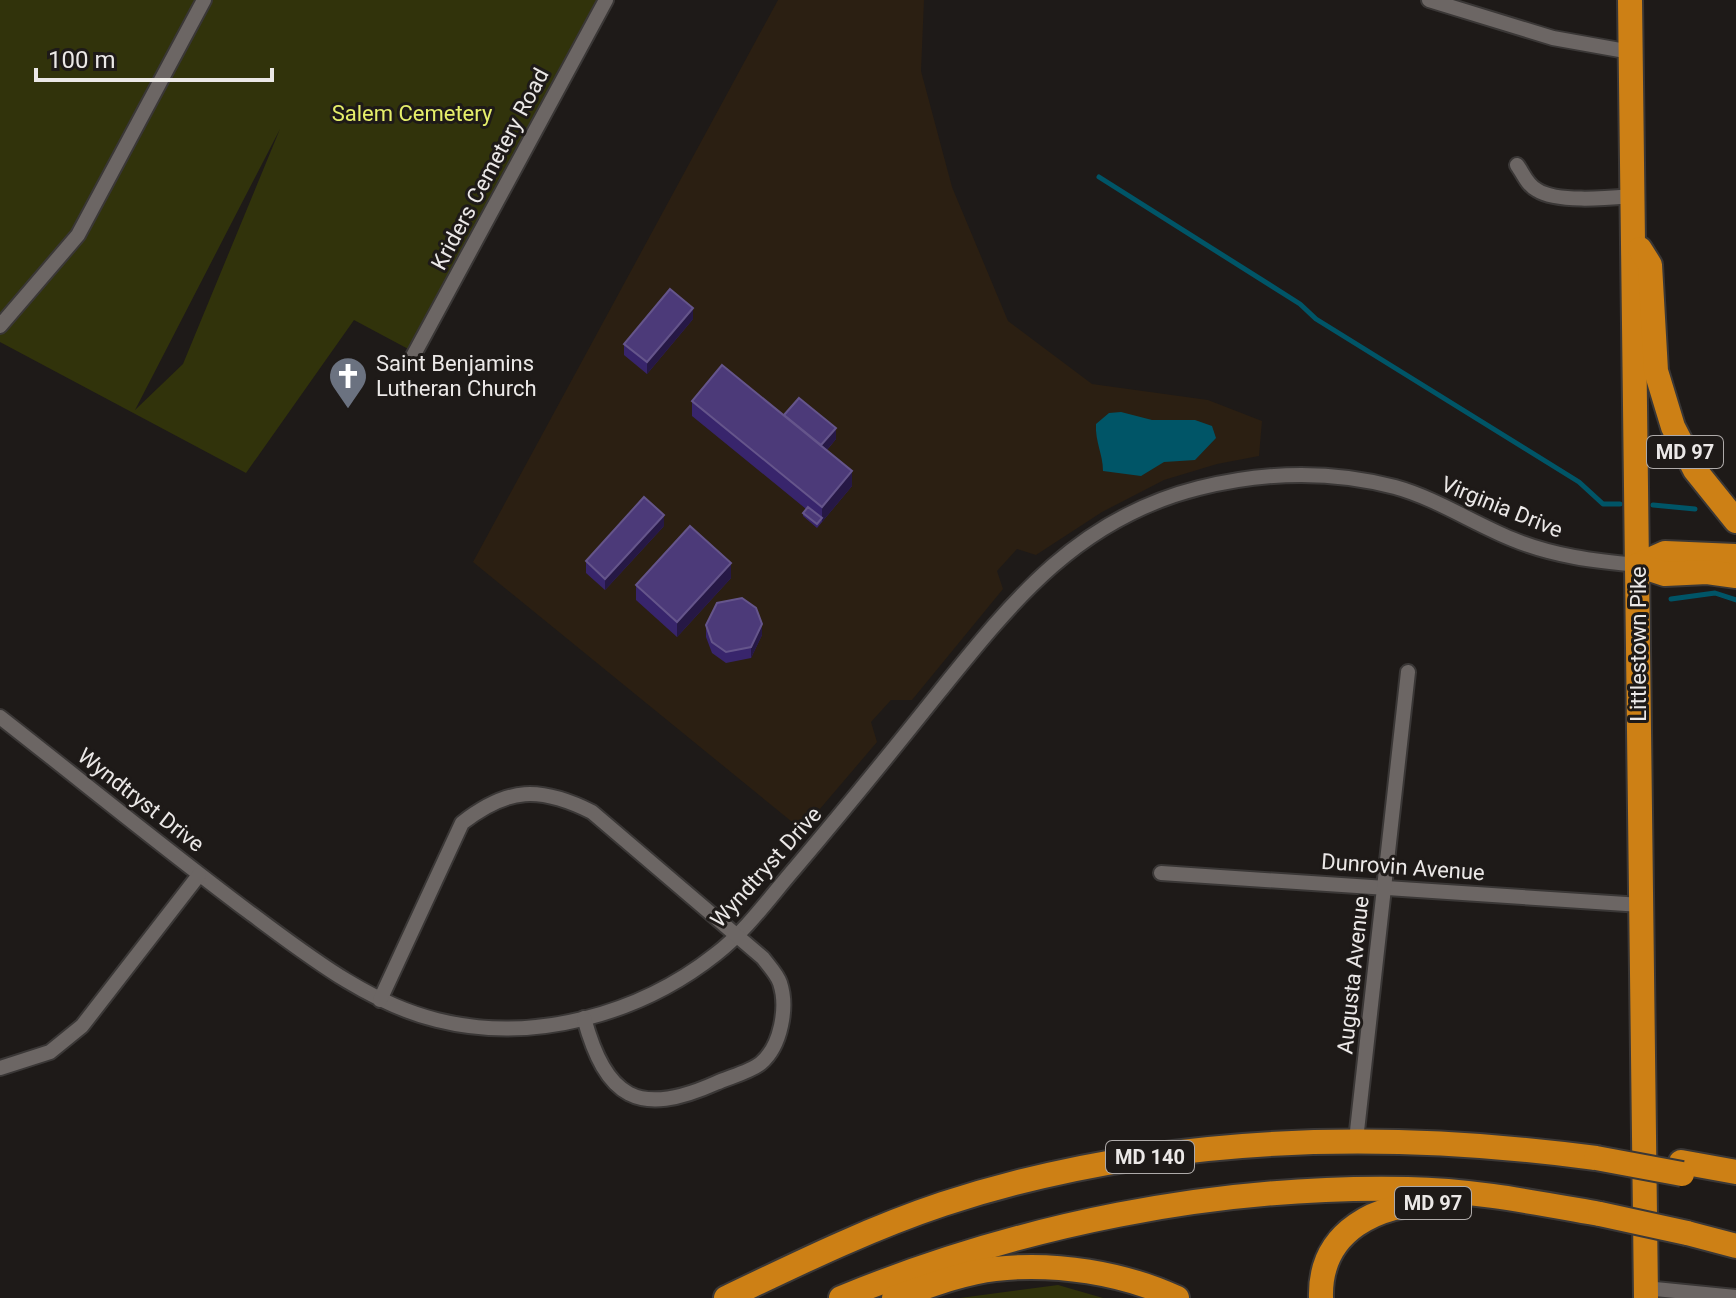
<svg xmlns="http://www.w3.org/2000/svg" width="1736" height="1298" font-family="Roboto,sans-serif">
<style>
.industrial{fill:#2b1f12}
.green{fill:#31330b;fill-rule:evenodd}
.water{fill:#005567}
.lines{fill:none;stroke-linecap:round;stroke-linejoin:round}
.stream{stroke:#005567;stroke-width:5}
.minor-casing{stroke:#3a3736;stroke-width:18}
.trunk-casing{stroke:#3a3736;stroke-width:28}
.minor{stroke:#6c6664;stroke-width:14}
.trunk{stroke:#cd8015;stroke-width:24}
.trunk-bridge-casing{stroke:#3a3736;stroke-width:28;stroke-linecap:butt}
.trunk-bridge{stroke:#cd8015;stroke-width:24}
.wall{fill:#38256c}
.shaded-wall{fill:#261845}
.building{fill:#4c3a79;stroke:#65558b;stroke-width:2}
.labels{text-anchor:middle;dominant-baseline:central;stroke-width:6;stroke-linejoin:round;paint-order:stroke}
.shield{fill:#1e1a18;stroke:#aeaaa9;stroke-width:2}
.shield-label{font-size:20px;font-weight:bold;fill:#ebe8e7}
.park-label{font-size:22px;fill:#e6ef6a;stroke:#1e1a18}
.street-label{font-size:22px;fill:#ebe8e7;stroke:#1e1a18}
.poi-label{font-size:22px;fill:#ebe8e7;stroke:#1e1a18;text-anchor:start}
</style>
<rect width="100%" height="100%" fill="#1e1a18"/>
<path class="industrial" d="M778 0H924L921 71 952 187 1008 321 1092 384 1208 400 1262 421 1259 456 1217 464 1164 480 1102 512 1036 555 1017 549 997 571 1003 589 912 700H891L871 722 877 742 802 830 473 562Z"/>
<g class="green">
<path d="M0 0H599L412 351 354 320 246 473 0 342ZM280 129 183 364 135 410Z"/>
<path d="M1058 1285 1103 1298H960Z"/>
</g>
<path class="water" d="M1121 412 1152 420H1195L1212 426 1216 438 1195 460 1164 462 1141 476 1103 471C1103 454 1095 442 1096 424L1109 413Z"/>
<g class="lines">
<g class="stream">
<path d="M1099 177 1300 304 1316 319 1579 482 1603 504H1620"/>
<path d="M1653 505 1695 509"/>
<path d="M1671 599 1715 593 1736 600"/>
</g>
<g class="minor-casing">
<g id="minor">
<path d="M1429 0 1553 38 1631 52"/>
<path d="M1517 165C1523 173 1527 185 1537 190 1557 203 1609 198 1633 196"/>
<path d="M0 326 78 235 204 0"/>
<path d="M412 358 606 0"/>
<path d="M0 717C83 782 165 849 249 912 306 954 367 1003 437 1020 532 1044 639 1015 716 954 747 930 770 897 796 867 845 809 893 750 940 691 1014 599 1079 518 1199 488 1263 472 1331 470 1395 487 1435 498 1473 523 1512 539 1553 556 1594 561 1638 565"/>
<path d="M1161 873 1641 905"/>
<path d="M380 1000 462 823C508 787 540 786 592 812L763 958C768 965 777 974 780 983 788 1007 781 1046 761 1063 750 1072 729 1077 716 1083 638 1118 606 1098 584 1018"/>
<path d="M0 1068 50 1052 82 1026 199 875"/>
<path d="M1356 1140 1408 672"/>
<path d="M1645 1288 1736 1297"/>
</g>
</g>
<g class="trunk-casing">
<g id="trunk">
<path d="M1630 0 1646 1298"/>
<path d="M1640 249 1650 265 1656 371 1673 427 1695 470 1736 521"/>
<path d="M1638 565 1665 553 1736 556"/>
<path d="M1638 565 1665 574 1707 572 1736 576"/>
<path d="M1681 1162 1736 1172"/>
<path d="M1687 1233 1736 1246"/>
<path d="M726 1298C797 1264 868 1229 943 1204 1154 1135 1378 1129 1596 1158"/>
<path d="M841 1298C1019 1225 1215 1185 1408 1189 1473 1190 1537 1203 1600 1214"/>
<path d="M894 1298C926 1287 961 1273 995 1269 1055 1262 1123 1273 1177 1298"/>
<path d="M1321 1298C1319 1230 1378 1203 1438 1203"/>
</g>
</g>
<use href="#minor" class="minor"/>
<use href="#trunk" class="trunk"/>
<g class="trunk-bridge-casing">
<g id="trunk-bridge">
<path d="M1596 1158 1682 1174"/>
<path d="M1600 1214 1687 1233"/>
</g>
</g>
<use href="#trunk-bridge" class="trunk-bridge"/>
</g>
<g class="wall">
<path d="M693 319 647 374 624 355V344Z"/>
<path d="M692 401 784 415 836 439 827 450 852 486 817 528 803 516V513L806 509 692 416Z"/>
<path d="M664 526 605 590 586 573V561Z"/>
<path d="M731 578 677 637 636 600V585Z"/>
<path d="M706 625 762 635 751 658 726 663 712 653 706 637Z"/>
</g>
<g class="shaded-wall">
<path d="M693 308V319L647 374V362Z"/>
<path d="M836 428V439L819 459V448Z"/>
<path d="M852 471V486L822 522V507Z"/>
<path d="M664 515V526L605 590V579Z"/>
<path d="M731 563V578L677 637V622Z"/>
<path d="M762 624V635L751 658V647Z"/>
</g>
<g class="building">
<path d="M670 289 693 308 647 362 624 344Z"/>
<path d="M722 365 852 471 822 507 692 401Z"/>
<path d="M799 398 836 428 821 445 784 415Z"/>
<path d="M644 497 664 515 605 579 586 561Z"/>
<path d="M808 507 822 518 817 524 803 513Z"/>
<path d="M690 526 731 563 677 622 636 585Z"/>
<path d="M742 598 756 608 762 624 751 647 726 652 712 642 706 625 717 603Z"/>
</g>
<defs>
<g id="church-pin" transform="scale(2)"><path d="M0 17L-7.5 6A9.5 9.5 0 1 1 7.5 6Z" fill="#6b7280" stroke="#1e1a18"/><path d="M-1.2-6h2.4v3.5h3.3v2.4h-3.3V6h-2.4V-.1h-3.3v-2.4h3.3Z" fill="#fff"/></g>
</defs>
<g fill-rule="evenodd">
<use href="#church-pin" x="348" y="376"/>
</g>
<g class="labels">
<g class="shield">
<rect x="1647" y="436" width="76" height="32" rx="6"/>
<rect x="1106" y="1141" width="88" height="32" rx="6"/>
<rect x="1395" y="1187" width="76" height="32" rx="6"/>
</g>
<g class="shield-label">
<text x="1685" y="452">MD 97</text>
<text x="1150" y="1157">MD 140</text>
<text x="1433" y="1203">MD 97</text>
</g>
<g class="park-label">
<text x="412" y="113">Salem Cemetery</text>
</g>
<g class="street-label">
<text transform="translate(490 169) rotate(-62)">Kriders Cemetery Road</text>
<text transform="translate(1502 507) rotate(22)">Virginia Drive</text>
<text transform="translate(1638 644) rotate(-90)">Littlestown Pike</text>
<text transform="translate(141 800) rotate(38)">Wyndtryst Drive</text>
<text transform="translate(766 867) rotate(-48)">Wyndtryst Drive</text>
<text transform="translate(1403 867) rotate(4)">Dunrovin Avenue</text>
<text transform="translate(1353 975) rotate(-84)">Augusta Avenue</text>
</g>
<g class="poi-label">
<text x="376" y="363">Saint Benjamins<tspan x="376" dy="25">Lutheran Church</tspan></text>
</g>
</g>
<path d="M36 68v12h236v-12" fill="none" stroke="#ebe8e7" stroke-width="4"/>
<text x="48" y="68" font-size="24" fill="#ebe8e7" stroke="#1e1a18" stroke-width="6" paint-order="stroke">100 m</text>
</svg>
